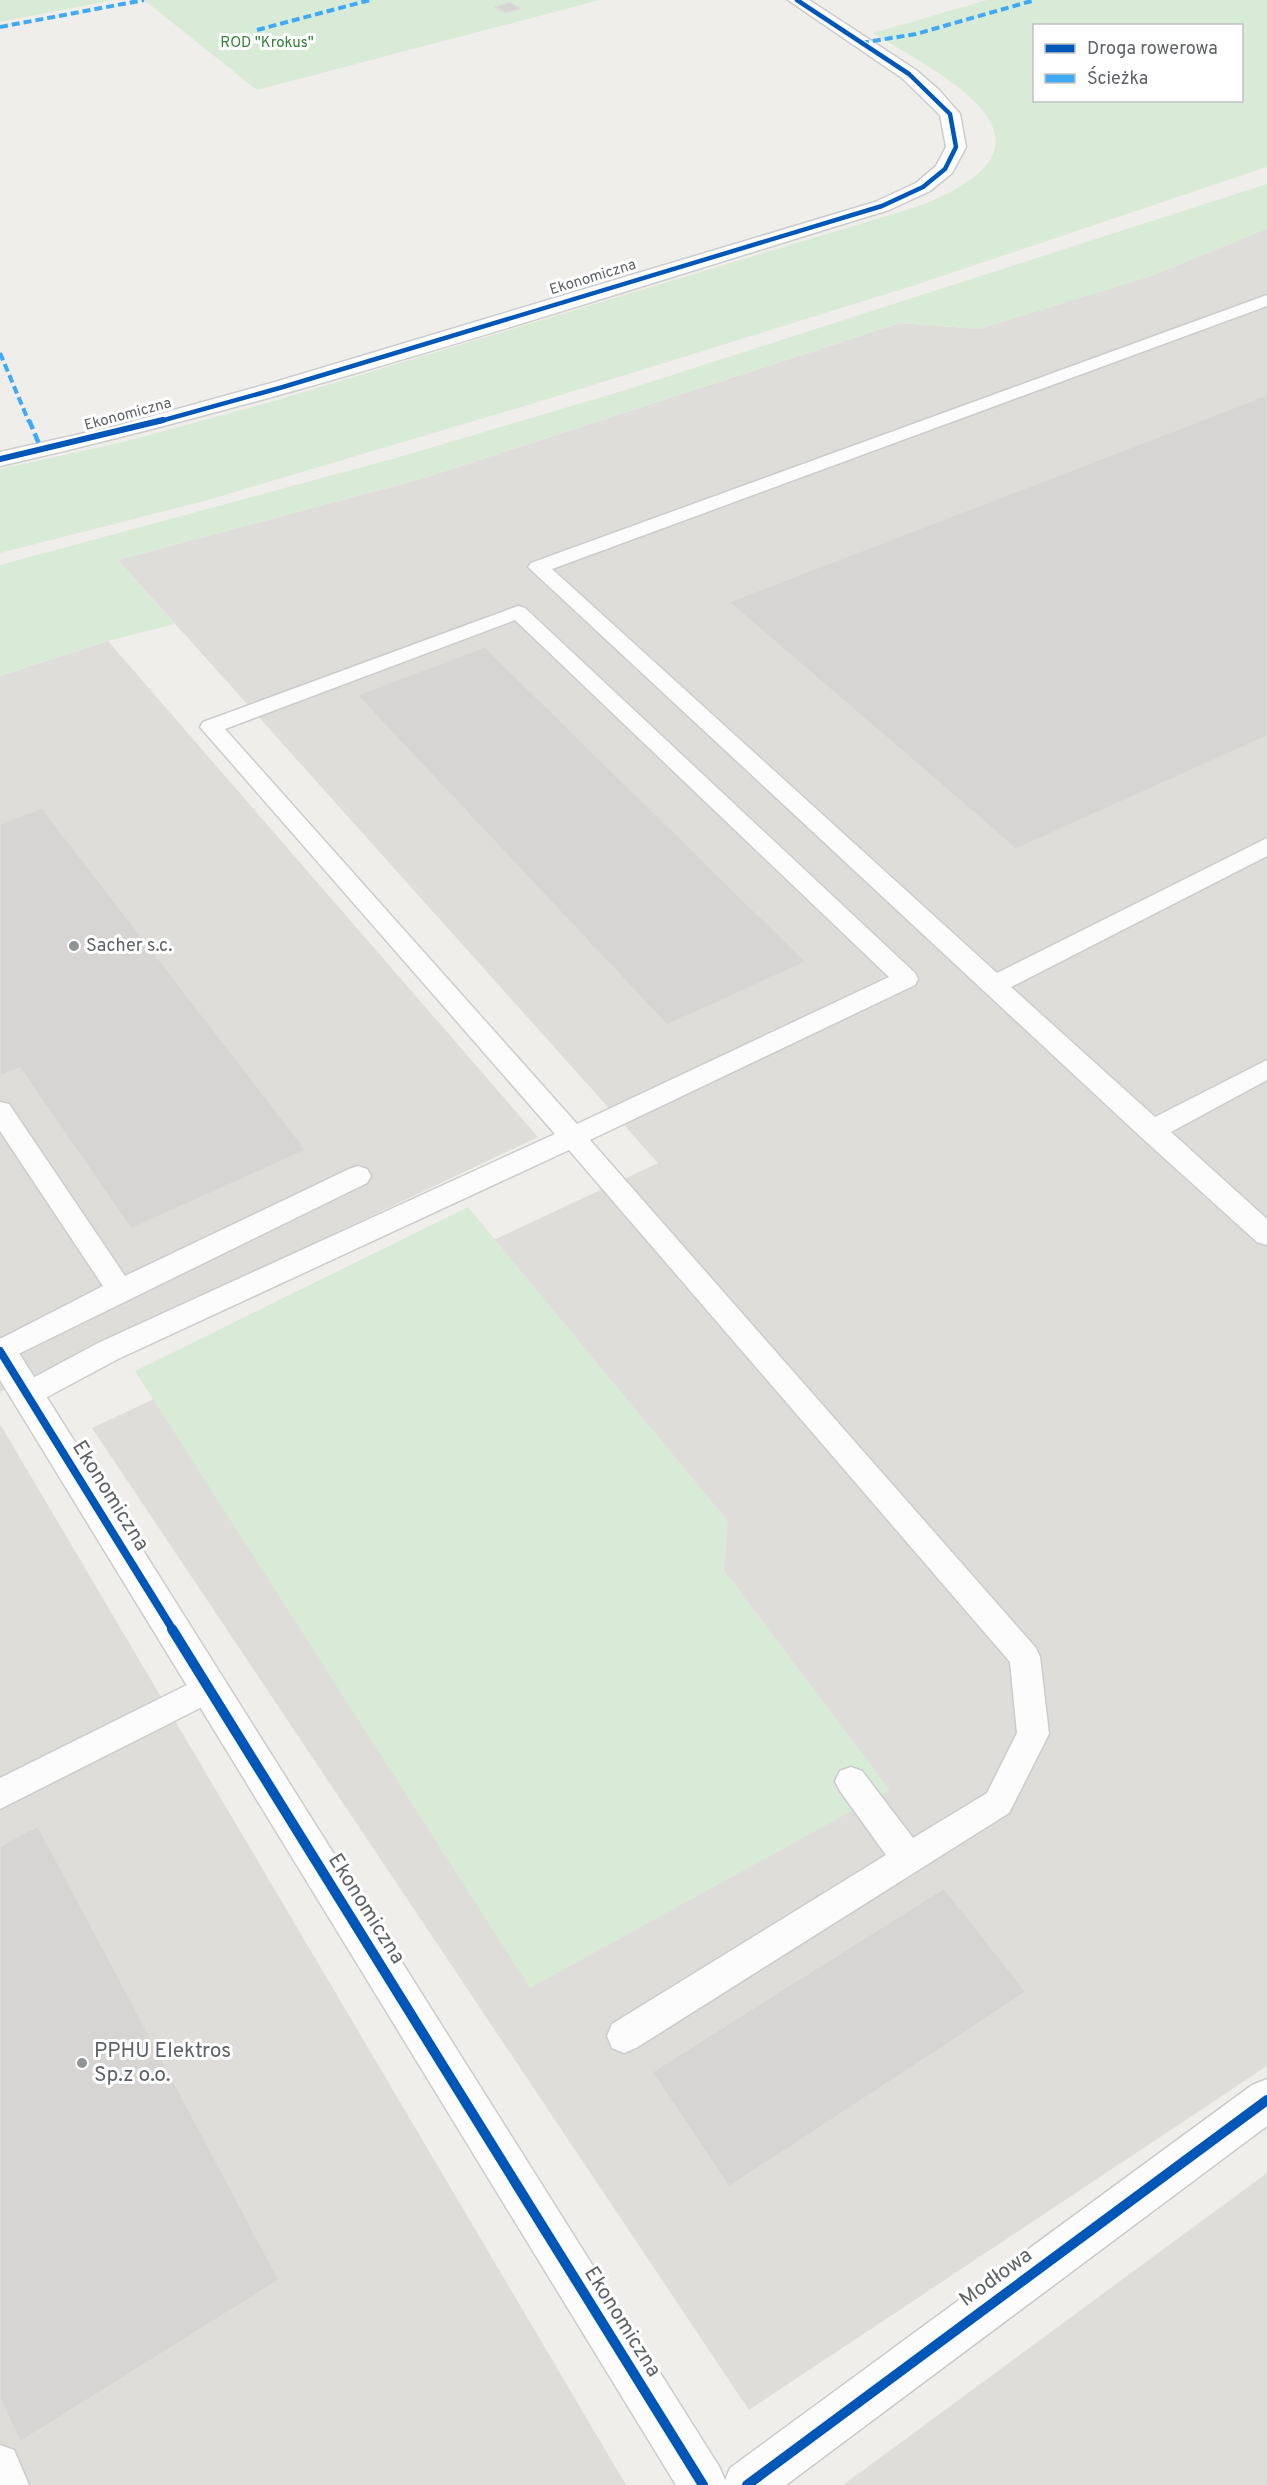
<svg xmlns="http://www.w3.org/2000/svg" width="1267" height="2485" font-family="Overpass,sans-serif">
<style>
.industrial{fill:#dfddda}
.green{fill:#d8ebd6;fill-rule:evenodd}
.building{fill:#d6d5d3;stroke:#deddd9;stroke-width:1.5}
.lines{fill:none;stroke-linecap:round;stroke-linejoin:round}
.lane-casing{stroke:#cbcccc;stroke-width:3}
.street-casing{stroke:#cbcccc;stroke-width:3}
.secondary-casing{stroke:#cacacb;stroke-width:3}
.lane{fill:#fdfcfc;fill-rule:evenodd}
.street{fill:#fdfcfc;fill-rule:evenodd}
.secondary{fill:#fdfcfc;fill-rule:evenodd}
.quiet-far1{stroke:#3fa9f5;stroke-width:4;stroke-dasharray:8 4;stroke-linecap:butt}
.quiet{stroke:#3fa9f5;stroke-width:4.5;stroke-dasharray:10 4.5;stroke-linecap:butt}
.cycleway-far3-casing{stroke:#fff;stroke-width:7}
.cycleway-far2-casing{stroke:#fff;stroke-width:9}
.cycleway-far1-casing{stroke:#fff;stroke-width:11}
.cycleway-casing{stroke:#fff;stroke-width:14}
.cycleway-far3{stroke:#0057b8;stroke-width:4.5}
.cycleway-far2{stroke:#0057b8;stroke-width:6}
.cycleway-far1{stroke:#0057b8;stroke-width:8}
.cycleway{stroke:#0057b8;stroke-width:10}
.poi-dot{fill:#919496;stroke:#fff;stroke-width:2}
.labels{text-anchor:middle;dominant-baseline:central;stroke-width:6;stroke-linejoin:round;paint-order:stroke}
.far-park-label{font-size:15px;fill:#348238;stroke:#fff}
.far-street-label{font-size:15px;fill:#5f6368;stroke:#fff}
.poi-label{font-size:18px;fill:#5f6368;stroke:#fff;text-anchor:start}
.near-street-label{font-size:21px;fill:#5f6368;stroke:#fff}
.near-poi-label{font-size:21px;fill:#5f6368;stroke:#fff;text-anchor:start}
</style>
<rect width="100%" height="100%" fill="#efeeea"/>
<g class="industrial">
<path d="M1267 229V2066L749 2410 92 1428 658 1163 118 560 421 479 900 323 980 329Z"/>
<path d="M108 641 538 1137 0 1392V676Z"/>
<path d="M0 1424 626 2485H0Z"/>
<path d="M1267 2173V2485H843Z"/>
</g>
<g class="green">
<path d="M0 0H113L0 22Z"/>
<path d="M144 0H600L257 90Z"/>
<path d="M987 0H1267V167L912 286 538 402 201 502 0 553V469L123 442 274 401 916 207C1079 145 955 82 873 33ZM1034 26H1242V100H1034Z"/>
<path d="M1267 184V229L1152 276 980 329 900 323 421 479 118 560 175 624 108 641 0 676V565L396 458 629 389Z"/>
<path d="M468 1207 728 1521 724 1570 890 1790 530 1988 135 1371Z"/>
</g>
<g class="building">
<path d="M510 2 520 9 505 13 495 7Z"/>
<path d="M1267 395V736L1016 849 729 602Z"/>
<path d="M485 647 806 962 667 1025 357 695Z"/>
<path d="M42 808 306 1150 131 1229 20 1068 0 1076V824Z"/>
<path d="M38 1826 279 2280 20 2442 0 2398V1846Z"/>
<path d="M944 1888 1026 1992 729 2187 652 2072Z"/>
</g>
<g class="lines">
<g class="lane-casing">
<g id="lane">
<path d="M1267 295V306L552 569 997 973 1267 838V856L1011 987 1155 1117 1267 1060V1080L1171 1132 1267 1219V1245L1257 1242 1142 1138 528 567 531 563Z"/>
<path d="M518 606 525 608 915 973 918 979 915 985 590 1140 1036 1648 1040 1657 1049 1734 1009 1813 636 2048 624 2053 612 2048 607 2036 612 2024 886 1855 840 1791 835 1781 840 1771 851 1767 862 1771 913 1838 987 1793 1017 1733 1010 1662 569 1150 118 1359 36 1403 26 1406 16 1403 12 1395 16 1387 98 1343 555 1134 200 727 203 722ZM515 620 889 977 577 1124 225 729Z"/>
<path d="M0 1102 9 1104 125 1276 349 1169 358 1166 367 1169 371 1176 367 1183 0 1363V1339L103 1286 0 1131Z"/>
<path d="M209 1674 220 1678 225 1688 220 1698 0 1809V1778Z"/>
<path d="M0 2445 14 2450 29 2485H0Z"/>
</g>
</g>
<g class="street-casing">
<g id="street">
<path d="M788 0H809L916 70 939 90 960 114 966 147 952 173 930 191 889 210C594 300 301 398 0 466V452L116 426 275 382 875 202 916 183 936 166 946 147 940 115 902 78Z"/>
<path d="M0 1338 12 1342 720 2468 727 2485H676L0 1380Z"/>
</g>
</g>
<g class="secondary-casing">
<path id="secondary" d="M1267 2079V2126L786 2485H723L730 2468 1252 2085Z"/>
</g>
<use href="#lane" class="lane"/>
<use href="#street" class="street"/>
<use href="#secondary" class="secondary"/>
<g class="quiet-far1">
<path d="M0 27 144 0"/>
<path d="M257 30 370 0"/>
<path d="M861 43 916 34 1035 0"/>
<path d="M0 353 29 422"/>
</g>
<path class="quiet" d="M29 420 42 451"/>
<g class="cycleway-far3-casing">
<path id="cycleway-far3" d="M157 422 283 387 882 206 923 187 945 169 956 147 950 114 909 74 797 0"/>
</g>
<g class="cycleway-far2-casing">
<path id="cycleway-far2" d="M0 459 163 420"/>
</g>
<g class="cycleway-far1-casing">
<path id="cycleway-far1" d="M0 1351 173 1630"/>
</g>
<g class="cycleway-casing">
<g id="cycleway">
<path d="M172 1629 703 2485"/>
<path d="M747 2485 1267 2100"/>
</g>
</g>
<use href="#cycleway-far3" class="cycleway-far3"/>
<use href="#cycleway-far2" class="cycleway-far2"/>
<use href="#cycleway-far1" class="cycleway-far1"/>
<use href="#cycleway" class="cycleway"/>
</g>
<g class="poi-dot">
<circle cx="74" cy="946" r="6"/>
<circle cx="82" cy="2063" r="6"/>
</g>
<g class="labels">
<g class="far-park-label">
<text x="267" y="43">ROD "Krokus"</text>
</g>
<g class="far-street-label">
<text transform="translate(593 278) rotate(-17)">Ekonomiczna</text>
<text transform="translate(128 415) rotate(-15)">Ekonomiczna</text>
</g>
<g class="poi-label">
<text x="86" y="946">Sacher s.c.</text>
</g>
<g class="near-street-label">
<text transform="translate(110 1496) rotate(58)">Ekonomiczna</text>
<text transform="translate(366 1909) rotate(58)">Ekonomiczna</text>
<text transform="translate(996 2278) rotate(-36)">Modłowa</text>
<text transform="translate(622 2322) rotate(58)">Ekonomiczna</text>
</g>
<g class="near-poi-label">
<text x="94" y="2051">PPHU Elektros<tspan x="94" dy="24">Sp.z o.o.</tspan></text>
</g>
</g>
<rect x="1033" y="24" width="210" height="78" fill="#ffffff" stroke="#bfc1c3" stroke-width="1.5"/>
<rect x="1045" y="44" width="30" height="9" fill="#0057b8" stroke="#bfc1c3" stroke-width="1.5"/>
<text x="1087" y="54" font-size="18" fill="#5f6368">Droga rowerowa</text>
<rect x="1045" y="74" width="30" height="9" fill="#3fa9f5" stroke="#bfc1c3" stroke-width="1.5"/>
<text x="1087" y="84" font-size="18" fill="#5f6368">Ścieżka</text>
</svg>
